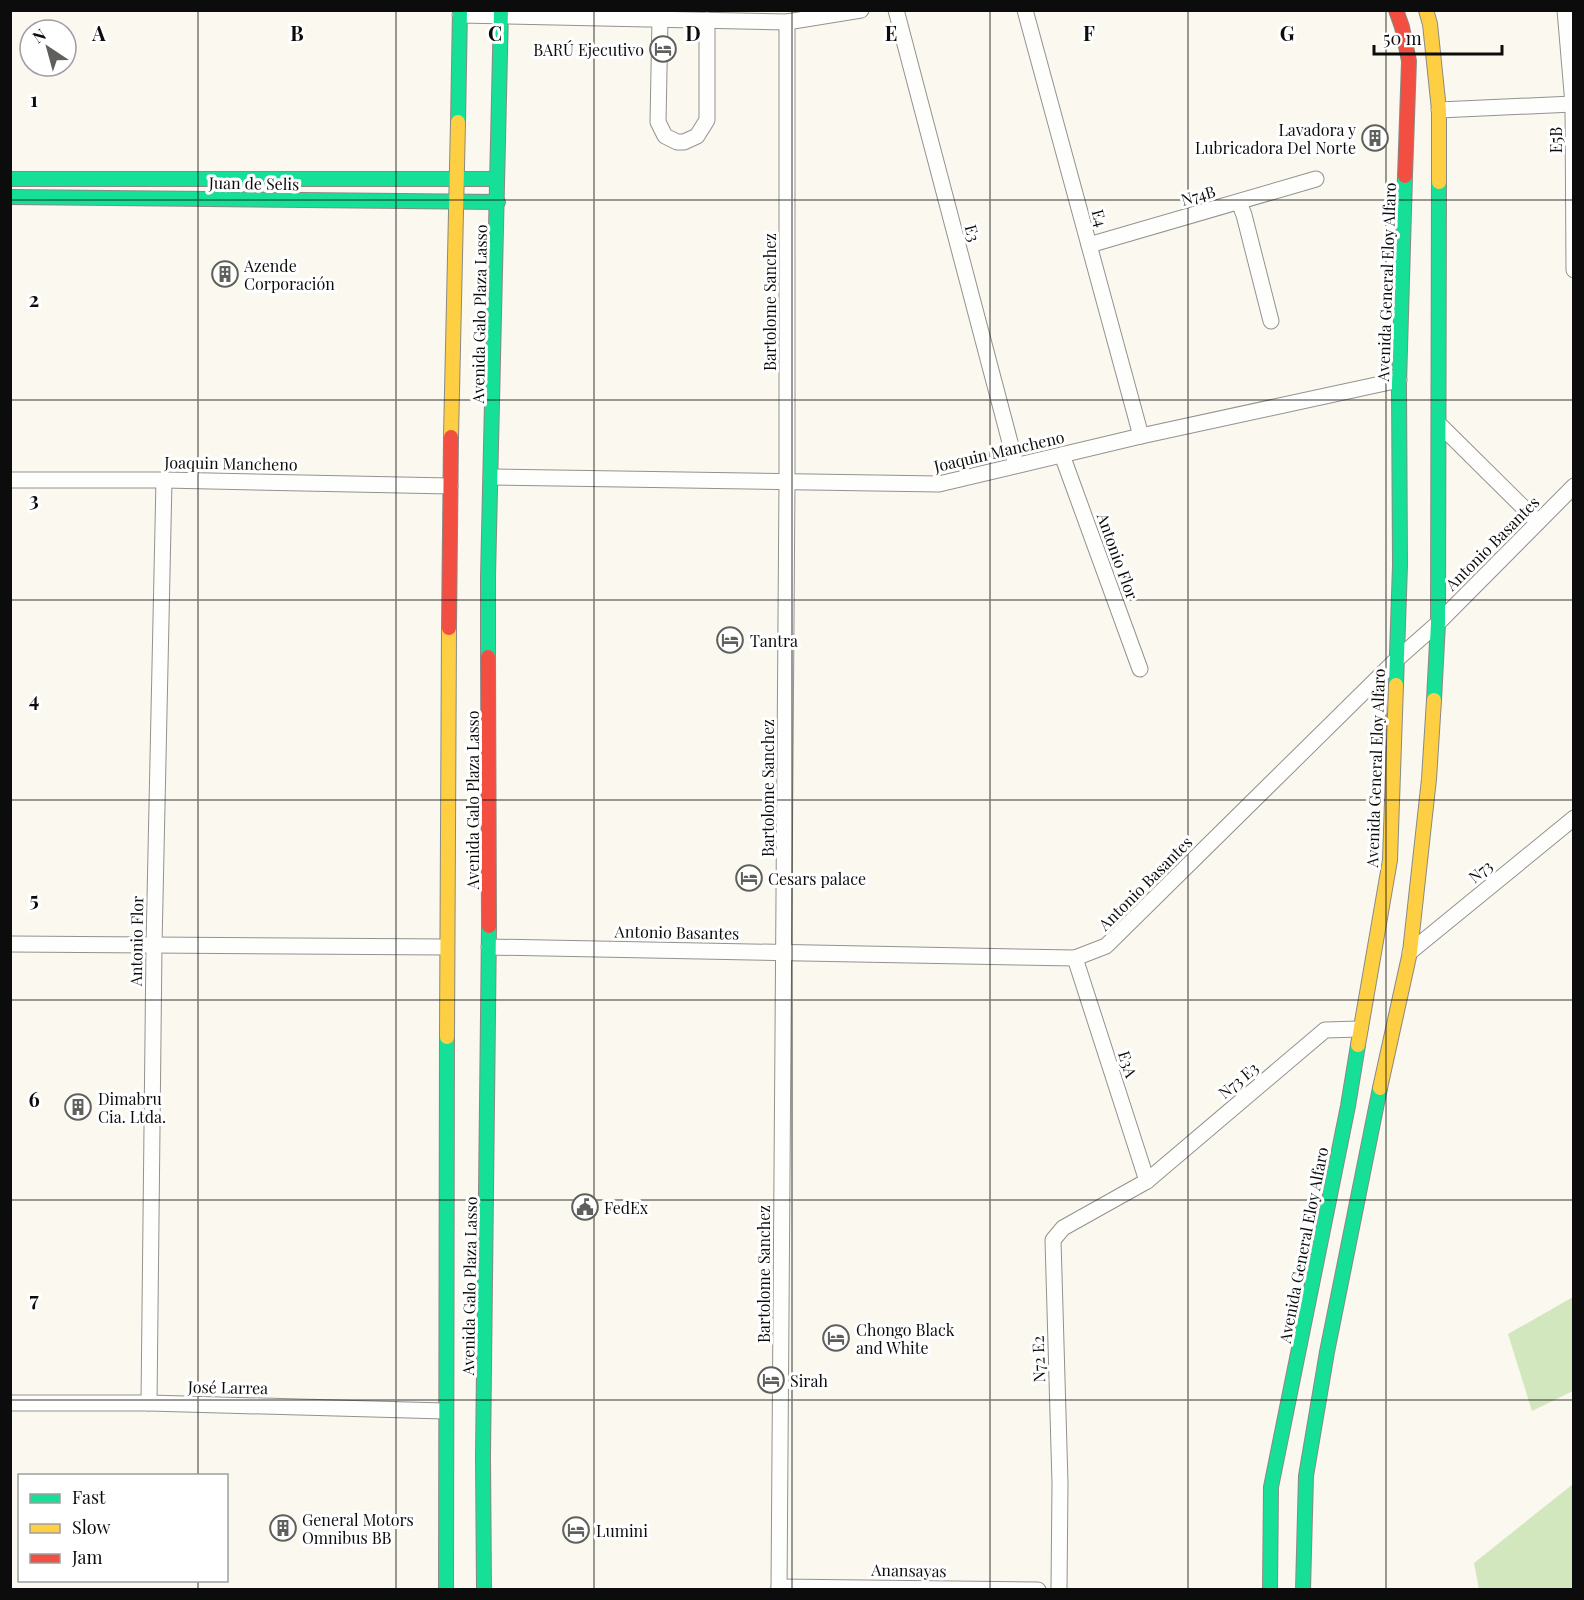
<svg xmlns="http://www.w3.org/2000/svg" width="1584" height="1600" font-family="'Playfair Display',serif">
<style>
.forest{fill:#d2e7bd}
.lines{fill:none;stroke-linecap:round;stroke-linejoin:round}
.street-casing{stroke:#93928e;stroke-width:17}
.fast-casing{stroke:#8a8985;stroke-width:16}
.slow-casing{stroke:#8a8985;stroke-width:16}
.jam-casing{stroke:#8a8985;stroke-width:16}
.street{stroke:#fefefd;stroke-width:15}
.fast{stroke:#16e098;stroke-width:14}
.slow{stroke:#ffcf43;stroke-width:14}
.jam{stroke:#f24e42;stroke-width:14}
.grid{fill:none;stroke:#0c0c0c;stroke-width:1.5;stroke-opacity:0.55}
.labels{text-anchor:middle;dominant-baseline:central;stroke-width:6;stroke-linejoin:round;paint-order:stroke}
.poi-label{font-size:16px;fill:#0c0c0c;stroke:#fff;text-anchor:start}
.street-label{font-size:16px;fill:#0c0c0c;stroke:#fff}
.grid-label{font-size:20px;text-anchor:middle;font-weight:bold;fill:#0c0c0c;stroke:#fff;stroke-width:6;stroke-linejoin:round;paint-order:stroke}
</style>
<rect width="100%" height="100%" fill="#faf8ef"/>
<g class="forest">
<path d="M1573 1297V1391L1532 1411 1508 1334Z"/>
<path d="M1573 1484V1589H1479L1474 1563Z"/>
</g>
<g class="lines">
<g class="street-casing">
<g id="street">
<path d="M896 10 1016 465"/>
<path d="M1025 10 1141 436"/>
<path d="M1565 10 1573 104 1574 270"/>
<path d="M460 15 787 22 861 10"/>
<path d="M660 19 658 122 665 136 677 142H684L697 136 707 120V20"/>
<path d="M1439 110 1573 104"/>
<path d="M1239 202 1244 215 1271 321"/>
<path d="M1089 245 1316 179"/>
<path d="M1440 425 1538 522"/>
<path d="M1062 455 1140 669"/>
<path d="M491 477 939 484 1141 436 1399 380"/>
<path d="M10 480H164L450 486"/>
<path d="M10 944 446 947"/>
<path d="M489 947 1075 958 1106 946 1395 661 1438 623 1574 486"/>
<path d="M1410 952 1574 818"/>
<path d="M1075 958 1147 1181"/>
<path d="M10 1403H149L445 1411"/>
<path d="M149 1403 154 945 164 480"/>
<path d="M779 1587 1038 1590"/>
<path d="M779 1590 787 482V22"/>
<path d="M1059 1590 1060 1483 1053 1240 1063 1228 1147 1181 1325 1030 1360 1029"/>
</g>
</g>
<g class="fast-casing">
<g id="fast">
<path d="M458 122 460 10"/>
<path d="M10 179H497"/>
<path d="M10 197 498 202"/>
<path d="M488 657V577L501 10"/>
<path d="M1396 685 1400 565 1399 384 1405 176"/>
<path d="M1434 700 1438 623 1439 182"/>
<path d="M446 1590 447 1037"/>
<path d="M484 1590 483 1457 489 926"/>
<path d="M1270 1590 1271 1487 1348 1106 1358 1045"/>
<path d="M1303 1590 1306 1476 1327 1352 1380 1088"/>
</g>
</g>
<g class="slow-casing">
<g id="slow">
<path d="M1426 10 1430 24 1439 110V182"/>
<path d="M451 437 458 122"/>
<path d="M447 1037 449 628"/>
<path d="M1358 1045 1390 860 1396 685"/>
<path d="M1380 1088 1410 952 1429 779 1434 700"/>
</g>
</g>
<g class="jam-casing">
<g id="jam">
<path d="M1396 10 1402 27 1409 61 1405 176"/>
<path d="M449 628 451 437"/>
<path d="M488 657 489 926"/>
</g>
</g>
<use href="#street" class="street"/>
<use href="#fast" class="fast"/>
<use href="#slow" class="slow"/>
<use href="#jam" class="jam"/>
</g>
<path class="grid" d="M198 10V1476M396 10V1590M594 10V1590M792 10V1590M990 10V1590M1188 10V1590M1386 10V1590M10 200H1574M10 400H1574M10 600H1574M10 800H1574M10 1000H1574M10 1200H1574M10 1400H1574M198 1580V1590"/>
<defs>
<g id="hotel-ring" transform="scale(1.35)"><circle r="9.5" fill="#fff" stroke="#5f5f5b" stroke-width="1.5"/><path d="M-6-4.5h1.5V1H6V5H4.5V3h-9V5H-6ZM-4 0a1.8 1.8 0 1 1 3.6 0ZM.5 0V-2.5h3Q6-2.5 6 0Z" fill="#5f5f5b"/></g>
<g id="building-ring" transform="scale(1.35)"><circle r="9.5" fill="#fff" stroke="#5f5f5b" stroke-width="1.5"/><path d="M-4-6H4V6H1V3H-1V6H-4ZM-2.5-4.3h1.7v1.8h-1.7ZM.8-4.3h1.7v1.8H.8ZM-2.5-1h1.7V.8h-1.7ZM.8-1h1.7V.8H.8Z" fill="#5f5f5b"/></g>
<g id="civic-ring" transform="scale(1.35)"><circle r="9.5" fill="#fff" stroke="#5f5f5b" stroke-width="1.5"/><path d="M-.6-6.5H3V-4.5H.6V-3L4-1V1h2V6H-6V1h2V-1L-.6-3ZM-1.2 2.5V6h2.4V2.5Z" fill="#5f5f5b"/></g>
</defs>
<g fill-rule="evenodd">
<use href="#hotel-ring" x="663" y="49"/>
<use href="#building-ring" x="1375" y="138"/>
<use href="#building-ring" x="225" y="274"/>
<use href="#hotel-ring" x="730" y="640"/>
<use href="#hotel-ring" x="749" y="878"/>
<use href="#building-ring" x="78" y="1107"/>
<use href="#civic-ring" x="585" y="1207"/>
<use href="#hotel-ring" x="836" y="1338"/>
<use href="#hotel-ring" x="771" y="1380"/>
<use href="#building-ring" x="283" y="1528"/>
<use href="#hotel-ring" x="576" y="1530"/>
</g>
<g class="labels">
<g class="poi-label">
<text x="644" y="49" text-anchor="end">BARÚ Ejecutivo</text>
<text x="1356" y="129" text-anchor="end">Lavadora y<tspan x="1356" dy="18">Lubricadora Del Norte</tspan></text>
<text x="244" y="265">Azende<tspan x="244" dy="18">Corporación</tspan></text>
<text x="750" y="640">Tantra</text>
<text x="768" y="878">Cesars palace</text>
<text x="98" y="1098">Dimabru<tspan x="98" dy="18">Cia. Ltda.</tspan></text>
<text x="604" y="1207">FedEx</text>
<text x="856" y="1329">Chongo Black<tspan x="856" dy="18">and White</tspan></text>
<text x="790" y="1380">Sirah</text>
<text x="302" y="1519">General Motors<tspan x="302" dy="18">Omnibus BB</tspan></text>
<text x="596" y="1530">Lumini</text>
</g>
<g class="street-label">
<text transform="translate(1555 140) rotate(-90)">E5B</text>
<text transform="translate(254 183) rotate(1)">Juan de Selis</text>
<text transform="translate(1198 195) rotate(-16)">N74B</text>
<text transform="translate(1100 218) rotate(75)">E4</text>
<text transform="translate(973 233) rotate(75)">E3</text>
<text transform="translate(1386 282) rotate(-88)">Avenida General Eloy Alfaro</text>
<text transform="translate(769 302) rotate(-90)">Bartolome Sanchez</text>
<text transform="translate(479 314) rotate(-89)">Avenida Galo Plaza Lasso</text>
<text transform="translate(999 451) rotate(-13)">Joaquin Mancheno</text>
<text transform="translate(231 463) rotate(1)">Joaquin Mancheno</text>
<text transform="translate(1492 543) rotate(-45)">Antonio Basantes</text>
<text transform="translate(1118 556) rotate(70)">Antonio Flor</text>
<text transform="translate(1375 768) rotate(-88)">Avenida General Eloy Alfaro</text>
<text transform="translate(767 788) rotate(-90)">Bartolome Sanchez</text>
<text transform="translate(472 800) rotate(-90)">Avenida Galo Plaza Lasso</text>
<text transform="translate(1480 871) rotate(-39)">N73</text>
<text transform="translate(1145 883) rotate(-45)">Antonio Basantes</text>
<text transform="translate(677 932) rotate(1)">Antonio Basantes</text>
<text transform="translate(136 941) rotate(-89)">Antonio Flor</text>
<text transform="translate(1128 1064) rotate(72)">E3A</text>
<text transform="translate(1238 1080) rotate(-40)">N73 E3</text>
<text transform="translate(1303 1245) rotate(-79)">Avenida General Eloy Alfaro</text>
<text transform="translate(763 1274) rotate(-90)">Bartolome Sanchez</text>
<text transform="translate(469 1286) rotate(-89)">Avenida Galo Plaza Lasso</text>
<text transform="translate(1038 1359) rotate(-92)">N72 E2</text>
<text transform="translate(228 1387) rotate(1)">José Larrea</text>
<text transform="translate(909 1570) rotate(1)">Anansayas</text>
</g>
</g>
<g class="grid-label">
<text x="99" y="41">A</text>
<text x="297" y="41">B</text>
<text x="495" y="41">C</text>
<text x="693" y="41">D</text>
<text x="891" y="41">E</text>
<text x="1089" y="41">F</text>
<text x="1287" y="41">G</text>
<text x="34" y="107">1</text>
<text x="34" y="307">2</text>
<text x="34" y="507">3</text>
<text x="34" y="707">4</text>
<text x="34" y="907">5</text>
<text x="34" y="1107">6</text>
<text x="34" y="1307">7</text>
</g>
<rect width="1584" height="1600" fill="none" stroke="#0c0c0c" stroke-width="24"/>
<rect x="18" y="1474" width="210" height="108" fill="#ffffff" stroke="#9e9e9e" stroke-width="1.5"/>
<rect x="30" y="1494" width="30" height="9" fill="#16e098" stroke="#9e9e9e" stroke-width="1.5"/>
<text x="72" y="1504" font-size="18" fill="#0c0c0c">Fast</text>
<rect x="30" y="1524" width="30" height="9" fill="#ffcf43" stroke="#9e9e9e" stroke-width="1.5"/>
<text x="72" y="1534" font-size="18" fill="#0c0c0c">Slow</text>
<rect x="30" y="1554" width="30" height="9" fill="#f24e42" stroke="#9e9e9e" stroke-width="1.5"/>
<text x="72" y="1564" font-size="18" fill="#0c0c0c">Jam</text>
<g transform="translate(48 48) rotate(324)"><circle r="28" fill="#ffffff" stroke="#9e9e9e" stroke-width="1.5"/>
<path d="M0-4.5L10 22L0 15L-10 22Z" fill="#5f5f5b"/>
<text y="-9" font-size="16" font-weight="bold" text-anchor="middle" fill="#0c0c0c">N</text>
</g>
<path d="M1374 45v9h128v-9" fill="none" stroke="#0c0c0c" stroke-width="3"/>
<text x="1383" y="45" font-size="18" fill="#0c0c0c" stroke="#ffffff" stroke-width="4.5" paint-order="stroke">50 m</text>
</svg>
